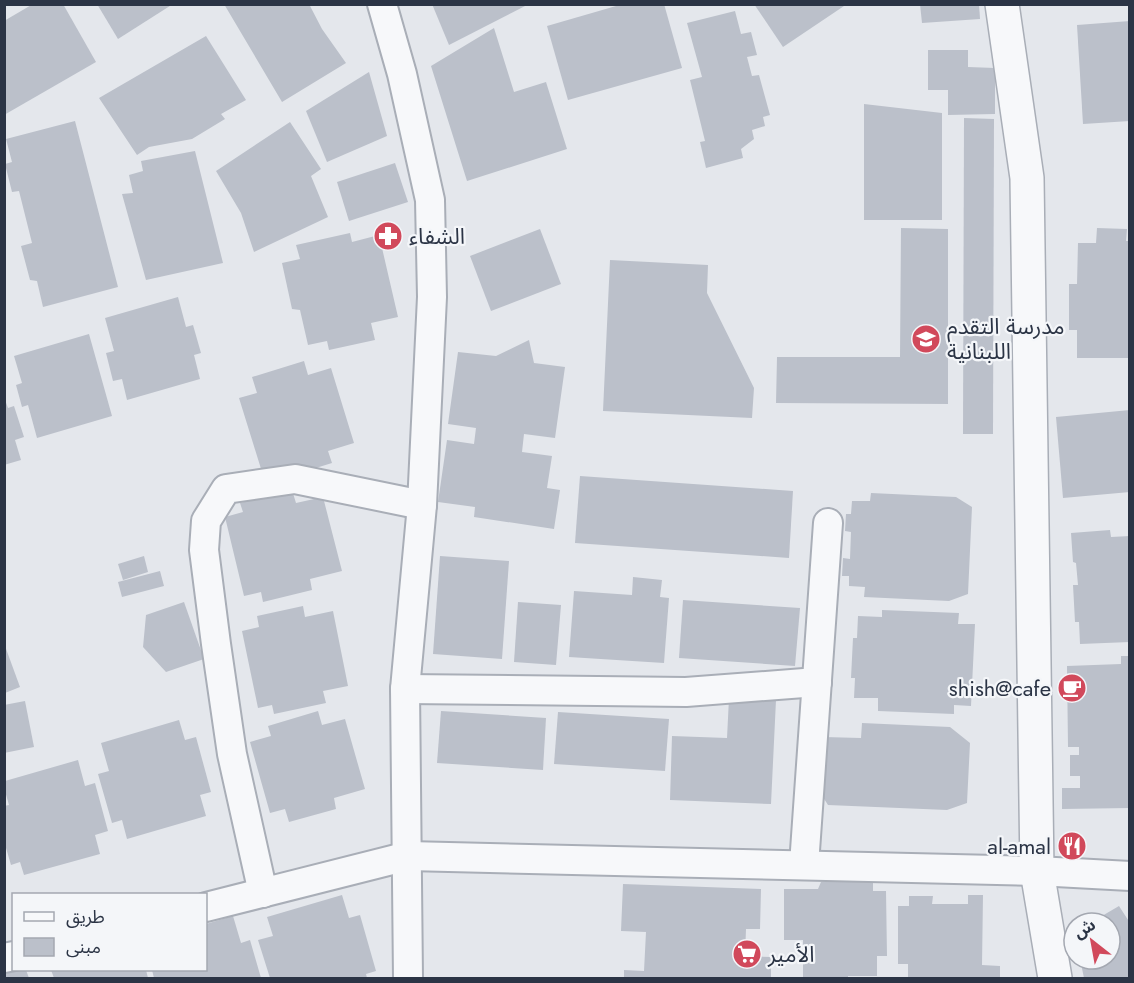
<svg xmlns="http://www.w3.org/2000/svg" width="1134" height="983" font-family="Jost,'Noto Sans Arabic',sans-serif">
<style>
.building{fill:#bbc0ca}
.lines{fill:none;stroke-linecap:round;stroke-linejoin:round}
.minor-casing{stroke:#a9aeb7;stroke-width:32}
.tertiary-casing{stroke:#a9aeb7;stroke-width:36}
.minor{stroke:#f7f8fa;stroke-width:28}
.tertiary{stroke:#f7f8fa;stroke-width:33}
.labels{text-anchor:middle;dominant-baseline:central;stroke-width:4.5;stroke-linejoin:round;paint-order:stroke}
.poi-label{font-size:22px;fill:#2b3445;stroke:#f4f6f9;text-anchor:start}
</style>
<rect width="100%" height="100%" fill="#e4e7ec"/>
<g class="building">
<path d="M33 4H63L96 62 4 115V21Z"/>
<path d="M97 4H173L118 39Z"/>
<path d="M224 4H309L322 29 346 63 282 102Z"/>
<path d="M432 4H529L449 45Z"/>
<path d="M623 4H664L682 68 568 100 547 26Z"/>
<path d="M754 4H847L783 47Z"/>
<path d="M920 4H979L980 19 922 23Z"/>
<path d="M735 11 741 34 751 32 757 55 747 57 752 76 759 75 770 115 763 117 765 126 752 130 754 139 741 149 743 158 706 168 700 142 705 141 690 80 702 77 687 23Z"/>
<path d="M1130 21V121L1083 124 1077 25Z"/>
<path d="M494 28 514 92 546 82 567 149 467 181 431 66Z"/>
<path d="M206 36 246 100 221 114 225 119 192 139 149 147 137 155 99 98Z"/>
<path d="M928 50H968V67L995 68V114L948 115V90H928Z"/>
<path d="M369 72 387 136 327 162 306 111Z"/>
<path d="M864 104 942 113V220H864Z"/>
<path d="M964 118 994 119 993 434H963Z"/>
<path d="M75 121 118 287 43 307 37 281 30 280 21 246 32 243 19 191 12 192 5 164 12 162 6 139Z"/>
<path d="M290 122 321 169 311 176 328 217 254 252 241 213 216 171Z"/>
<path d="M195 151 223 263 146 280 122 194 133 193 129 175 143 171 141 161Z"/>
<path d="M395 163 408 202 349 221 337 182Z"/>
<path d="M901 228 948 229V404L776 403 777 357H900Z"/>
<path d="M1097 228 1127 229 1126 241H1130V358H1077V330H1069V284H1077L1078 243H1096Z"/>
<path d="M540 229 561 284 491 311 470 256Z"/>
<path d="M350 233 352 242 379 235 398 317 371 323 375 340 329 350 327 341 308 345 300 310 292 309 282 263 300 259 296 245Z"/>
<path d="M610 260 708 265 707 293 754 388 752 418 603 411Z"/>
<path d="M178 297 186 327 193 325 201 353 194 355 200 379 127 400 122 379 113 381 106 353 114 351 105 318Z"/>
<path d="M89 334 112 416 37 438 28 405 22 407 16 385 22 383 14 356Z"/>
<path d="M529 340 534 363 565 367 555 438 524 434 522 452 552 456 547 488 560 490 554 529 474 517 475 507 438 502 447 440 474 444 476 428 448 424 458 352 496 356Z"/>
<path d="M304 361 308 375 331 368 354 443 328 451 332 463 280 479 262 472 239 398 257 393 252 377Z"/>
<path d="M4 397 8 408 14 406 24 437 15 440 21 460 4 465Z"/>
<path d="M1130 410V492L1063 498 1056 417Z"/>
<path d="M580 476 793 491 789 558 575 543Z"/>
<path d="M292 490 296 503 323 497 342 571 310 579 312 590 263 602 261 592 244 596 225 517 243 512 240 503Z"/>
<path d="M871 493 956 497 972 507 968 594 949 601 864 597 865 587 849 586V576H842L843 558 850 559 851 532 845 531 846 514H851L852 501H870Z"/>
<path d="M1110 530 1111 537 1130 536V642L1080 644 1079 622H1075L1073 585H1078L1076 563 1073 562 1071 533Z"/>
<path d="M144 556 148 572 123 580 118 564Z"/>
<path d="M440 556 509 561 502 659 433 654Z"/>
<path d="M160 571 164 586 122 597 118 582Z"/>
<path d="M633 577 662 580 660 597 669 598 664 663 569 657 574 591 632 595Z"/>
<path d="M683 600 800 608 795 666 679 658Z"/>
<path d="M184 602 204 659 166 672 143 647 146 615Z"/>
<path d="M518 602 561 605 556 665 514 662Z"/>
<path d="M303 606 305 617 333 611 348 686 323 691 326 703 274 714 272 705 258 708 242 631 259 627 257 616Z"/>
<path d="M882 610 959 613 958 624H975L971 706 954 705V714L878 711V698H854L855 678H851L853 638H857L858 616 882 617Z"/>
<path d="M5 646 20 687 5 693Z"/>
<path d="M1121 656H1130V808L1062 809V788H1080V776H1070V755H1079V747H1068L1067 666 1121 664Z"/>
<path d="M729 698 776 700 771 804 670 800 672 736 727 738Z"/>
<path d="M25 701 34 747 4 753V705Z"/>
<path d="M318 711 322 725 345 719 365 789 334 798 336 809 289 822 285 809 270 813 250 742 271 736 268 726Z"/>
<path d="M441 711 546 718 543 770 437 763Z"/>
<path d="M558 712 669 719 665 771 554 764Z"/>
<path d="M179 720 185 740 196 737 211 792 200 795 206 816 127 839 122 820 112 823 98 774 109 771 101 743Z"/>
<path d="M862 723 950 727 970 743 967 803 947 810 828 805 821 794 824 737 861 738Z"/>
<path d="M78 760 85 786 95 783 108 831 95 835 100 854 24 875 20 862 11 865 4 841V806L9 805 5 791V781Z"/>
<path d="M873 881V891H886L887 956H877V976H848V978H810V977H803V940H784V889H818L821 882Z"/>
<path d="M623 884 761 889 760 929H746L745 956 771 957V978H624V970L644 971 646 932 621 931Z"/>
<path d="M342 895 349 918 360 915 376 971 366 974 367 978H270L258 940 273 936 267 917Z"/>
<path d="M968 895H983L982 965 1000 966V977L996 978H908V964H898V906H909V896H933L932 904H968Z"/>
<path d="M1119 906 1130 923V978H1084L1080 959H1110V923H1090Z"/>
<path d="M233 916 241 943 250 940 261 978H154L152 970H206V924Z"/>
<path d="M14 970H26L29 978H4V971Z"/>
<path d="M51 970H146L148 978H54Z"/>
</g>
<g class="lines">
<g class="minor-casing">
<g id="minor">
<path d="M382 4 402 74 430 200 432 297 422 505 405 689 408 978"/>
<path d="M405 689 686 692 817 682"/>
<path d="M804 865 828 523"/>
<path d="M263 893 232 754 216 644 204 550 206 521 226 489 295 479 422 505"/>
<path d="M206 907 408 856 1037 871 1130 876"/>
<path d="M4 958 14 956"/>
</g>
</g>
<g class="tertiary-casing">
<path id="tertiary" d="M1002 4 1027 178 1037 871 1055 978"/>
</g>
<use href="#minor" class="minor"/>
<use href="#tertiary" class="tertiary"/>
</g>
<defs>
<g id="pharmacy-disc" transform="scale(1.5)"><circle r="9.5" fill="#d1495b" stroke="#f4f6f9"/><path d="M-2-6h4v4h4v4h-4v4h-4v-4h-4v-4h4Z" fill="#fff"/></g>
<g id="school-disc" transform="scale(1.5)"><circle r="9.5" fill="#d1495b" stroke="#f4f6f9"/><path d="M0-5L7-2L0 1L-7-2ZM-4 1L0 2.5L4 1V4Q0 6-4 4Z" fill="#fff"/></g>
<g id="cafe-disc" transform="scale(1.5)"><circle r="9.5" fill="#d1495b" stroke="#f4f6f9"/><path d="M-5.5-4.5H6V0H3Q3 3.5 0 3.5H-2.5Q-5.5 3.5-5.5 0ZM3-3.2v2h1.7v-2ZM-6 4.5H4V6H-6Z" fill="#fff"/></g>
<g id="restaurant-disc" transform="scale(1.5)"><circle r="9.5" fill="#d1495b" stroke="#f4f6f9"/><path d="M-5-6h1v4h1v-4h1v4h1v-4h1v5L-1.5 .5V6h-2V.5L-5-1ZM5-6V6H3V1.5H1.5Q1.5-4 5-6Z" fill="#fff"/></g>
<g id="supermarket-disc" transform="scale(1.5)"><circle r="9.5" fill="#d1495b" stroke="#f4f6f9"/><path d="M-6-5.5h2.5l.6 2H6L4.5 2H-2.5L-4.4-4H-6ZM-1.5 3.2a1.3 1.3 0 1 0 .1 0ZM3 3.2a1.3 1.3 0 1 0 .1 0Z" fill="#fff"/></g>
</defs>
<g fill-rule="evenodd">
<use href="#pharmacy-disc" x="388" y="236"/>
<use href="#school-disc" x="926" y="339"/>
<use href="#cafe-disc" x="1072" y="688"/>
<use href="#restaurant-disc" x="1072" y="846"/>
<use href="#supermarket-disc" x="747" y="954"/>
</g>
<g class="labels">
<g class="poi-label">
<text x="409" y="236">الشفاء</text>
<text x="947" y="326">مدرسة التقدم<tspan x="947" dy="25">اللبنانية</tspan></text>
<text x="1051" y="688" text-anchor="end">shish@cafe</text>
<text x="1051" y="846" text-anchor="end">al-amal</text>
<text x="768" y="954">الأمير</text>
</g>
</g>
<rect width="1134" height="983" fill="none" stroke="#2b3445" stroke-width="12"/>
<rect x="12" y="893" width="195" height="78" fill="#f4f6f9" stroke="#a4a8b1" stroke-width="1.5"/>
<rect x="24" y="912" width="30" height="9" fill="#f7f8fa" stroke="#a4a8b1" stroke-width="1.5"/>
<text x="66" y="923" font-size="18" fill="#2b3445">طريق</text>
<rect x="24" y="938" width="30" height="18" fill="#bbc0ca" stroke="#a4a8b1" stroke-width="1.5"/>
<text x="66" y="953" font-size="18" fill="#2b3445">مبنى</text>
<g transform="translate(1092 941) rotate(329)"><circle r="28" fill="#f4f6f9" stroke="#a4a8b1" stroke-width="1.5"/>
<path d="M0-4.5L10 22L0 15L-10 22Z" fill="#d1495b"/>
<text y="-9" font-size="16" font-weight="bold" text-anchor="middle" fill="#2b3445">ش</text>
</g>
</svg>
